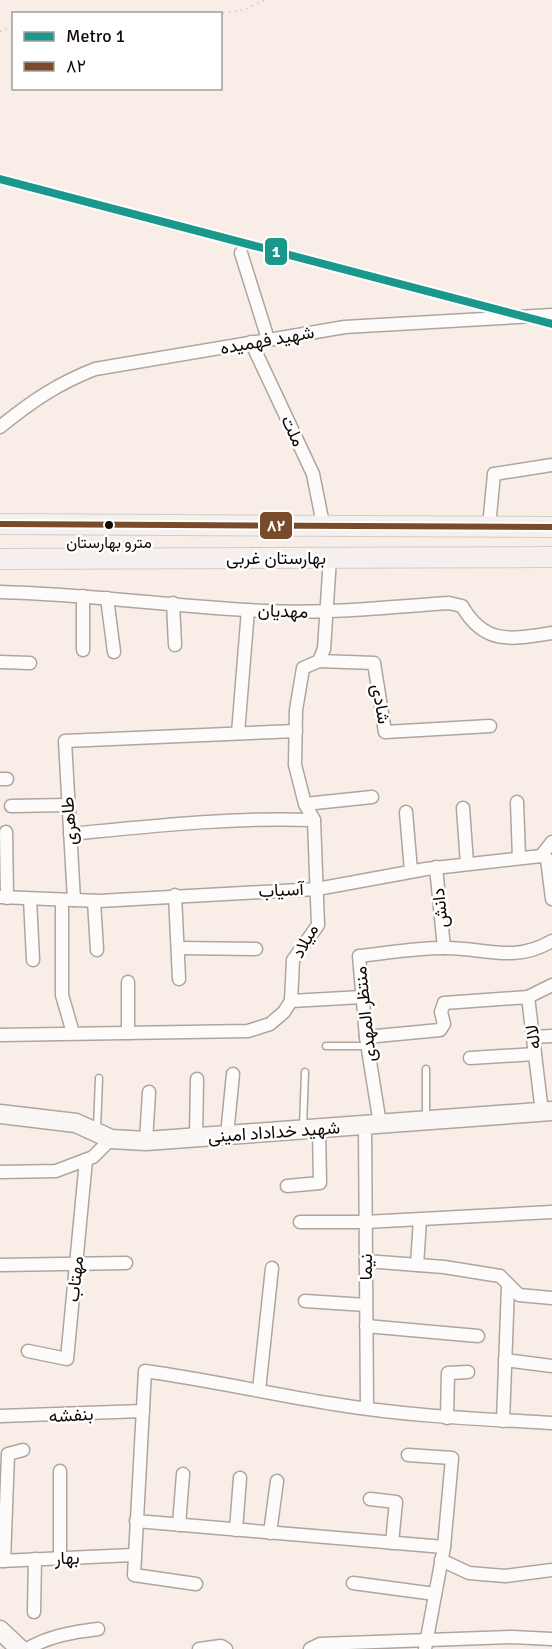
<svg xmlns="http://www.w3.org/2000/svg" width="552" height="1649" font-family="Signika,Vazirmatn,sans-serif">
<style>
.lines{fill:none;stroke-linecap:round;stroke-linejoin:round}
.lane-casing{stroke:#aea59f;stroke-width:9}
.street-casing{stroke:#aea59f;stroke-width:15}
.secondary-casing{stroke:#aea59f;stroke-width:21}
.primary-casing{stroke:#d2ccc9;stroke-width:22}
.path{stroke:#cfcdcb;stroke-width:2;stroke-dasharray:1.5 4.5;stroke-linecap:butt}
.lane{stroke:#fefcfb;stroke-width:6}
.street{stroke:#fefcfb;stroke-width:12}
.secondary{stroke:#faf6f4;stroke-width:18}
.primary{stroke:#f5efed;stroke-width:20}
.bus-1-casing{stroke:#fff;stroke-width:10}
.bus-1{stroke:#7a4b2a;stroke-width:6}
.metro-1-casing{stroke:#fff;stroke-width:12}
.metro-1{stroke:#1a988c;stroke-width:8}
.bus-dot{fill:#120904;stroke:#fff;stroke-width:2}
.labels{text-anchor:middle;dominant-baseline:central;stroke-width:5;stroke-linejoin:round;paint-order:stroke}
.bus-label{font-size:16px;fill:#120904;stroke:#fff}
.street-label{font-size:18px;fill:#120904;stroke:#fff}
.line-badge{stroke:#fff;stroke-width:2}
.badge-label{font-size:16px;text-anchor:middle;font-weight:bold;fill:#fff}
</style>
<rect width="100%" height="100%" fill="#f8eee7"/>
<g class="lines">
<g class="lane-casing">
<g id="lane">
<path d="M326 1046H367"/>
<path d="M426 1069V1117"/>
<path d="M303 1127 305 1072"/>
<path d="M97 1129 99 1078"/>
</g>
</g>
<g class="street-casing">
<g id="street">
<path d="M241 253 268 339"/>
<path d="M251 342 313 474 323 524"/>
<path d="M0 427C32 401 57 384 95 369L345 327 552 315"/>
<path d="M489 526 494 474 552 465"/>
<path d="M0 592C89 594 177 607 265 611 327 614 387 607 449 603L462 606C485 646 512 639 552 633"/>
<path d="M83 596V650"/>
<path d="M107 598 114 652"/>
<path d="M173 603 175 645"/>
<path d="M319 661 374 663 385 732 490 726"/>
<path d="M0 662 30 663"/>
<path d="M238 733 248 610"/>
<path d="M0 779H7"/>
<path d="M517 802 519 858"/>
<path d="M305 804 372 797"/>
<path d="M11 806 67 805"/>
<path d="M463 808 467 864"/>
<path d="M406 812 411 871"/>
<path d="M6 832 7 898"/>
<path d="M70 834C152 826 232 817 314 820"/>
<path d="M541 856 547 859 552 899"/>
<path d="M541 856 552 842"/>
<path d="M436 867 444 948"/>
<path d="M175 895 179 979"/>
<path d="M0 897 99 901 317 889 426 869 541 856"/>
<path d="M30 899 33 960"/>
<path d="M62 900V995L73 1033"/>
<path d="M74 900 65 741 296 731"/>
<path d="M94 901 97 950"/>
<path d="M179 948 256 949"/>
<path d="M528 997 542 1112"/>
<path d="M291 1001 362 997"/>
<path d="M128 1033V982"/>
<path d="M0 1035 248 1031 270 1024 284 1012 291 1001 293 960 318 925 314 820 305 804 295 765 296 710 303 668 319 661 324 649 330 558"/>
<path d="M366 1037 440 1030 444 1024 441 1012 444 1003 528 997 552 985"/>
<path d="M533 1037 552 1036"/>
<path d="M470 1058 535 1054"/>
<path d="M380 1124 366 1037 359 956C387 953 415 948 443 948 484 947 513 964 552 941"/>
<path d="M365 1126 367 1408"/>
<path d="M227 1135 233 1074"/>
<path d="M196 1137 197 1079"/>
<path d="M146 1141 149 1092"/>
<path d="M0 1172 56 1171 93 1157 111 1139"/>
<path d="M287 1186 320 1183 319 1129"/>
<path d="M300 1222H365L552 1212"/>
<path d="M366 1261 444 1267 500 1276 519 1295 552 1298"/>
<path d="M0 1265 126 1263"/>
<path d="M417 1265 420 1220"/>
<path d="M305 1301 366 1305"/>
<path d="M366 1326 478 1336"/>
<path d="M28 1351 67 1359 86 1160"/>
<path d="M505 1360 552 1366"/>
<path d="M259 1390 272 1268"/>
<path d="M0 1416 143 1411"/>
<path d="M447 1418 448 1373 468 1372"/>
<path d="M503 1421 508 1287"/>
<path d="M408 1455 452 1458 444 1547 425 1649"/>
<path d="M370 1499 396 1502 392 1543"/>
<path d="M136 1521 444 1547"/>
<path d="M179 1525 183 1474"/>
<path d="M236 1530 240 1478"/>
<path d="M270 1533 277 1481"/>
<path d="M60 1559V1471"/>
<path d="M441 1560 469 1573 505 1576 552 1570"/>
<path d="M0 1561 133 1555"/>
<path d="M4 1561 8 1454 23 1450"/>
<path d="M353 1583 435 1594"/>
<path d="M196 1584 134 1575 145 1371C209 1380 271 1394 334 1404 406 1416 479 1419 552 1423"/>
<path d="M34 1612 35 1559"/>
<path d="M27 1649C49 1636 73 1632 98 1629"/>
<path d="M199 1649 221 1646 226 1649"/>
<path d="M310 1649 320 1644 512 1637 552 1639"/>
</g>
</g>
<g class="secondary-casing">
<g id="secondary">
<path d="M0 1114 76 1123 111 1139 146 1141 552 1111"/>
<path d="M0 1630 20 1649"/>
</g>
</g>
<g class="primary-casing">
<g id="primary">
<path d="M0 524 552 527"/>
<path d="M0 559 552 557"/>
</g>
</g>
<g class="path">
<path d="M217 14 244 10 264 0"/>
<path d="M0 32 4 29H14"/>
</g>
<use href="#lane" class="lane"/>
<use href="#street" class="street"/>
<use href="#secondary" class="secondary"/>
<use href="#primary" class="primary"/>
<g class="bus-1-casing">
<path id="bus-1" d="M0 524 552 527"/>
</g>
<use href="#bus-1" class="bus-1"/>
<g class="metro-1-casing">
<path id="metro-1" d="M0 179 552 324"/>
</g>
<use href="#metro-1" class="metro-1"/>
</g>
<circle class="bus-dot" cx="109" cy="525" r="5"/>
<g class="labels">
<g class="bus-label">
<text x="109" y="543">مترو بهارستان</text>
</g>
<g class="street-label">
<text transform="translate(267 340) rotate(-10)">شهید فهمیده</text>
<text transform="translate(293 431) rotate(65)">ملت</text>
<text x="276" y="558">بهارستان غربی</text>
<text transform="translate(283 611) rotate(2)">مهدیان</text>
<text transform="translate(381 704) rotate(80)">شادی</text>
<text transform="translate(69 821) rotate(-95)">طاهری</text>
<text transform="translate(281 890) rotate(-3)">آسیاب</text>
<text transform="translate(440 908) rotate(-96)">دانش</text>
<text transform="translate(305 941) rotate(-61)">میلاد</text>
<text transform="translate(365 1014) rotate(-96)">منتظر المهدی</text>
<text transform="translate(533 1037) rotate(-97)">لاله</text>
<text transform="translate(274 1132) rotate(-4)">شهید خداداد امینی</text>
<text transform="translate(366 1267) rotate(-90)">نیما</text>
<text transform="translate(75 1279) rotate(-84)">مهتاب</text>
<text transform="translate(71 1415) rotate(-3)">بنفشه</text>
<text transform="translate(67 1558) rotate(-2)">بهار</text>
</g>
</g>
<g class="line-badge">
<rect x="264" y="237" width="24" height="29" rx="6" fill="#1a988c"/>
<rect x="259" y="511" width="34" height="29" rx="6" fill="#7a4b2a"/>
</g>
<g class="badge-label">
<text x="276" y="257">1</text>
<text x="276" y="531">۸۲</text>
</g>
<rect x="12" y="12" width="210" height="78" fill="#ffffff" stroke="#a09d9b" stroke-width="1.5"/>
<rect x="24" y="32" width="30" height="9" fill="#1a988c" stroke="#a09d9b" stroke-width="1.5"/>
<text x="66" y="42" font-size="18" fill="#120904">Metro 1</text>
<rect x="24" y="62" width="30" height="9" fill="#7a4b2a" stroke="#a09d9b" stroke-width="1.5"/>
<text x="66" y="72" font-size="18" fill="#120904">۸۲</text>
</svg>
